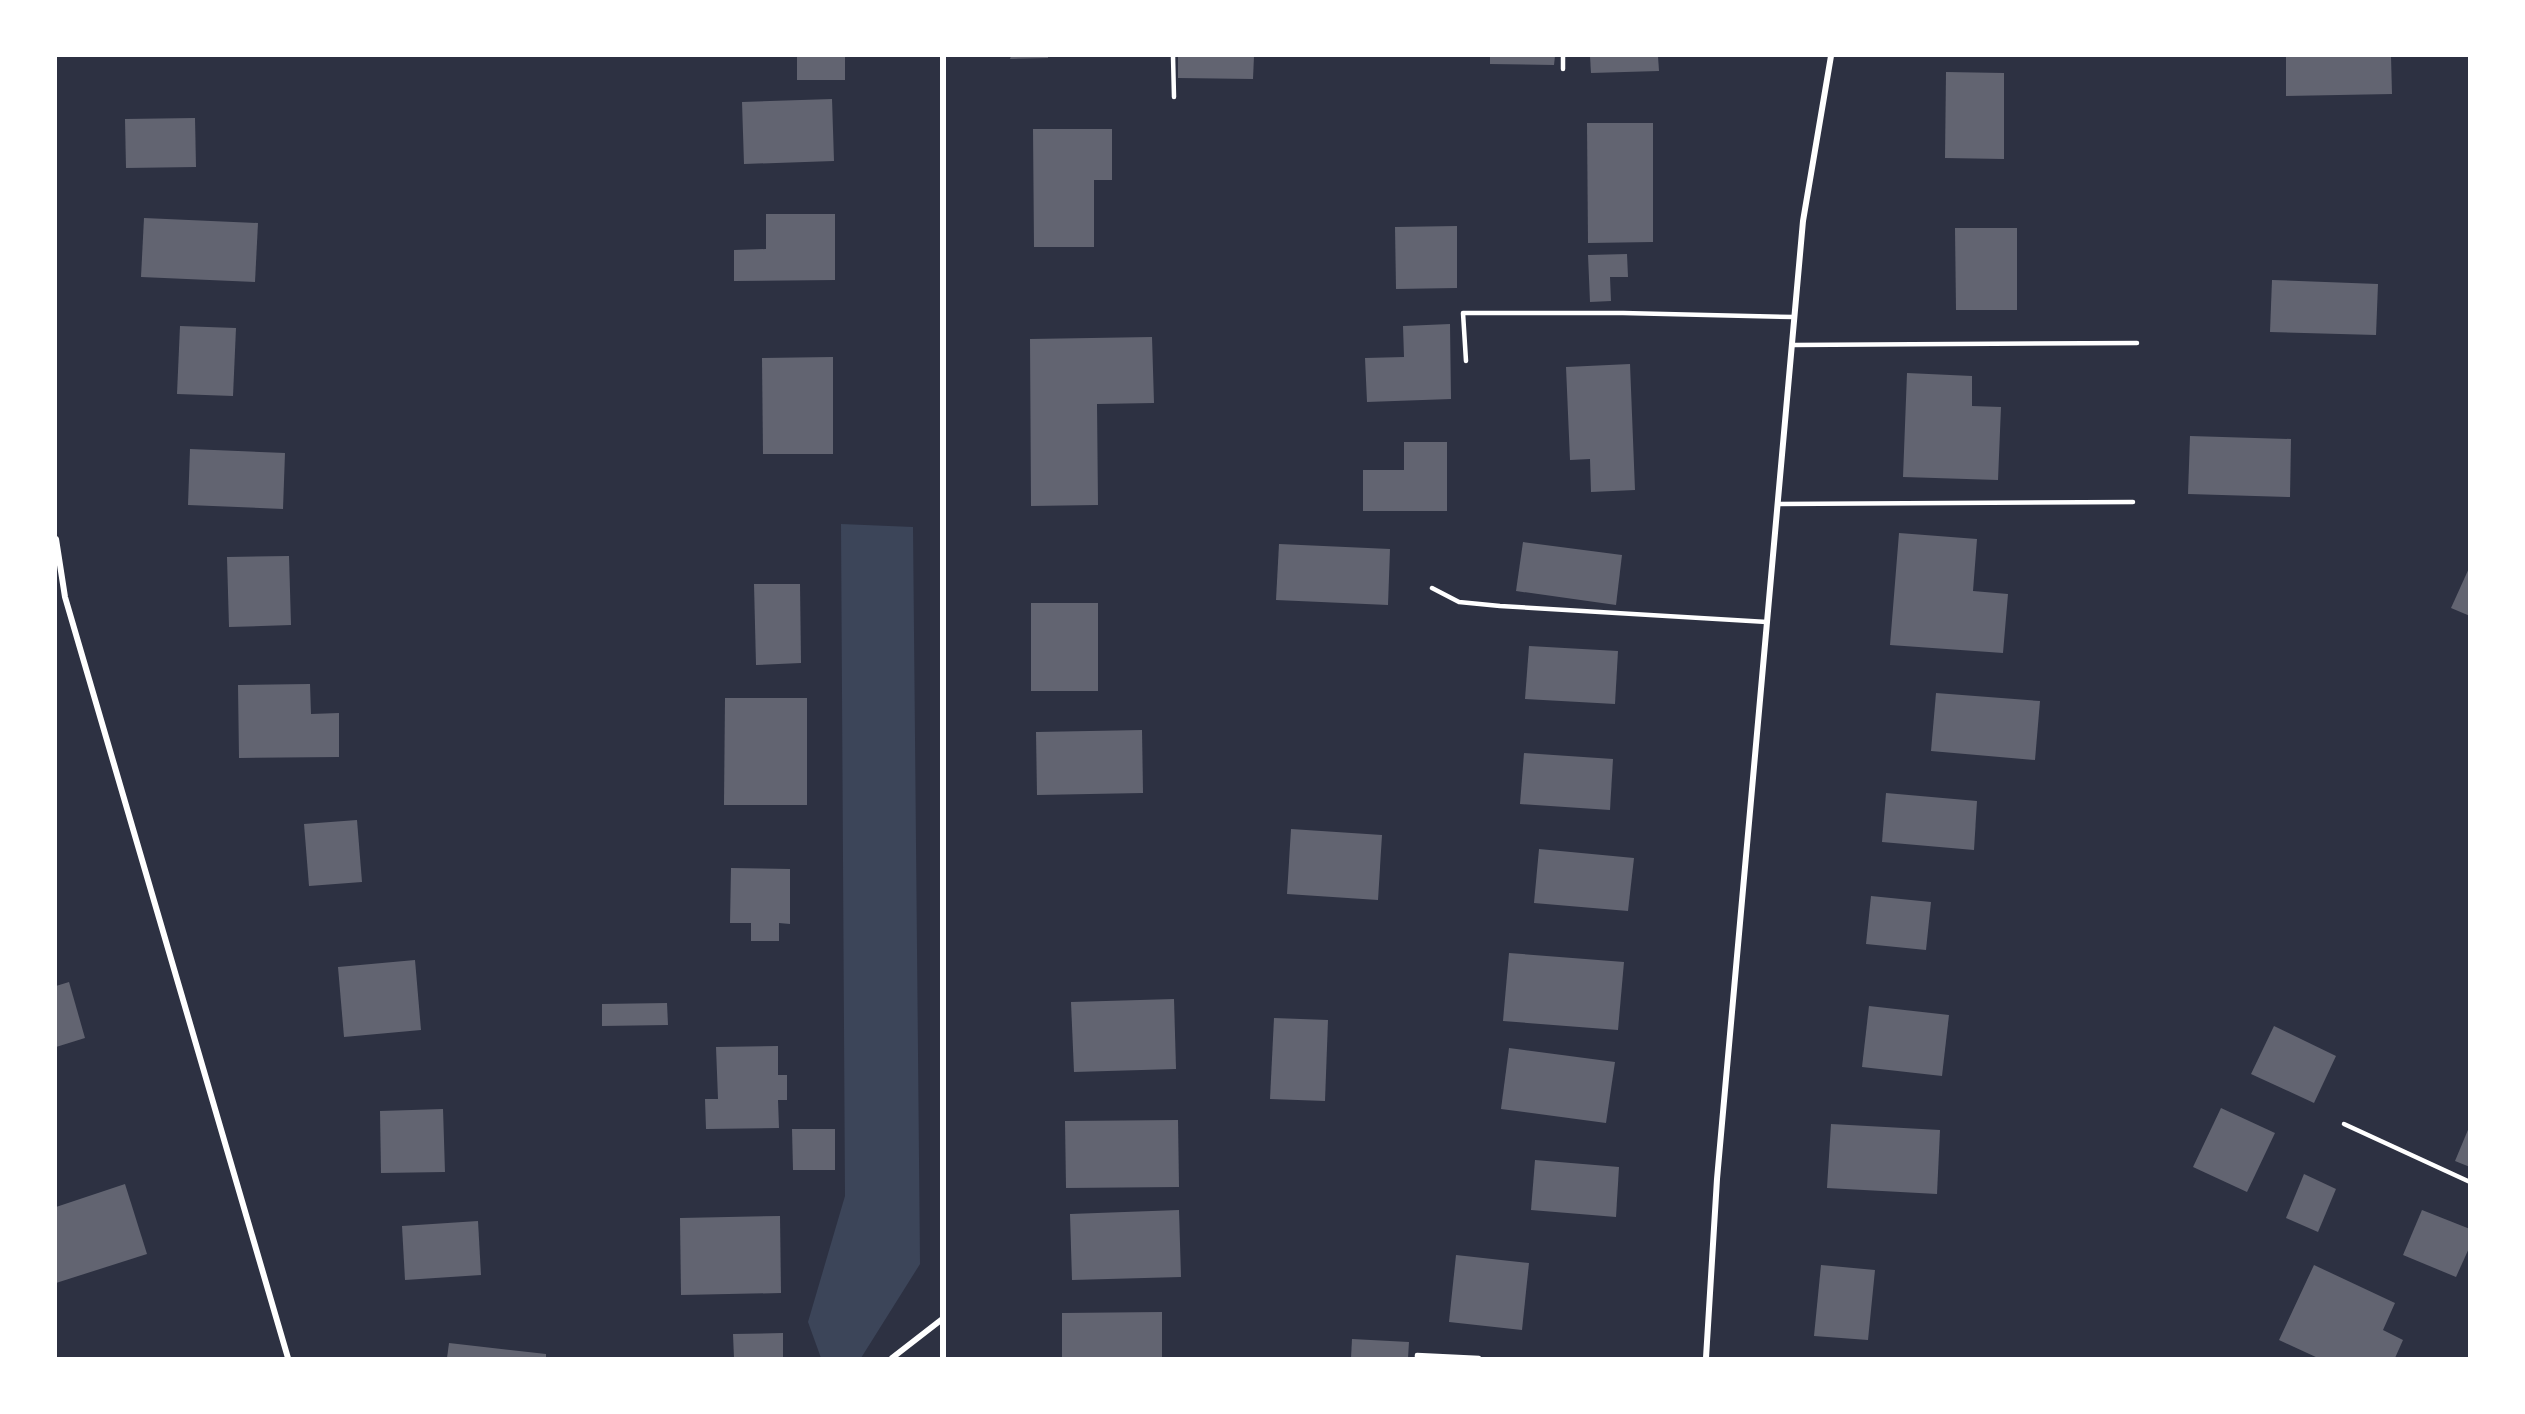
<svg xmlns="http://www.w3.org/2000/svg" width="2525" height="1414" font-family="Rubik,sans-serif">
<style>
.green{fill:#3c4559}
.building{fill:#626471}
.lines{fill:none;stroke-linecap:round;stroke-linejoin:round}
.service{stroke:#fff;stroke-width:4.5}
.minor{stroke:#fff;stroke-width:6}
</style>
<rect width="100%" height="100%" fill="#2d3142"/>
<path class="green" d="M841 524 913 527 920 1264 861 1358H821L808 1322 845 1196Z"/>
<g class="building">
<rect x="797" y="56" width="48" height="24"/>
<path d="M1011 56H1048V58L1010 59Z"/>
<path d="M1178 56H1254L1253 79 1178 78Z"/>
<path d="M1490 56H1555L1554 65 1490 64Z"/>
<path d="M1590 56H1658L1659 71 1591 73Z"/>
<path d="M2286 56H2391L2392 94 2286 96Z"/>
<path d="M1946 72 2004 73V159L1945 158Z"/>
<path d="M832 99 834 161 744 164 742 102Z"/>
<path d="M195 118 196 167 126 168 125 119Z"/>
<path d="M1587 123H1653V242L1588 243Z"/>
<path d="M1033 129H1112V180H1094V247H1034Z"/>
<path d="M766 214H835V280L734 281V250L766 249Z"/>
<path d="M144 218 258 223 255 282 141 277Z"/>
<path d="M1457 226V288L1396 289 1395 227Z"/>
<path d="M1955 228H2017V310H1956Z"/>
<path d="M1627 254 1628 277H1610L1611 301 1590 302 1588 255Z"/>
<path d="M2272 280 2378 284 2376 335 2270 332Z"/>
<path d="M1450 324 1451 399 1367 402 1365 358 1404 357 1403 326Z"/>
<path d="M180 326 236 328 233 396 177 394Z"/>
<path d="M1152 337 1154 403 1097 404 1098 505 1031 506 1030 339Z"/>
<path d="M833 357V454H763L762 358Z"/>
<path d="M1630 364 1635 490 1591 492 1590 459 1570 460 1566 367Z"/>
<path d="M1907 373 1972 376V406L2001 407 1998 480 1903 477Z"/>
<path d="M2190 436 2291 439 2290 497 2188 494Z"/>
<path d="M1404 442H1447V511H1363V470H1404Z"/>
<path d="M190 449 285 453 283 509 188 505Z"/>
<path d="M1899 533 1977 539 1973 591 2008 594 2003 653 1890 645Z"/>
<path d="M1523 542 1622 555 1616 605 1516 591Z"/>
<path d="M1279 544 1390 549 1388 605 1276 600Z"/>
<path d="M289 556 291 625 229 627 227 557Z"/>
<path d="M2470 566V616L2451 608Z"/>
<path d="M754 584H800L801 663 756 665Z"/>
<rect x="1031" y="603" width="67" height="88"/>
<path d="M1529 646 1618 651 1615 704 1525 699Z"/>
<path d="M310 684 311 714 339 713V757L239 758 238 685Z"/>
<path d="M1936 693 2040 701 2035 760 1931 751Z"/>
<path d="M725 698H807V805H724Z"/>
<path d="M1142 730 1143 793 1037 795 1036 732Z"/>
<path d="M1524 753 1613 759 1610 810 1520 804Z"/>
<path d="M1886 793 1977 801 1974 850 1882 842Z"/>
<path d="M357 820 362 882 309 886 304 824Z"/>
<path d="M1291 829 1382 835 1378 900 1287 894Z"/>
<path d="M1539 849 1634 858 1628 911 1534 903Z"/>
<path d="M731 868 790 869V924L779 923V941H751V923H730Z"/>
<path d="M1871 896 1931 902 1926 950 1866 944Z"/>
<path d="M1509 953 1624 962 1618 1030 1503 1021Z"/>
<path d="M415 960 421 1030 344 1037 338 967Z"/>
<path d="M69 982 85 1038 56 1047V986Z"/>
<path d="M1174 999 1176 1069 1074 1072 1071 1002Z"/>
<path d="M667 1003 668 1025 602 1026V1004Z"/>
<path d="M1869 1006 1949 1015 1942 1076 1862 1067Z"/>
<path d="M1274 1018 1328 1020 1325 1101 1270 1099Z"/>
<path d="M2274 1026 2336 1056 2314 1103 2251 1074Z"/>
<path d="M778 1046V1075H787V1100H778L779 1128 706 1129 705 1099H718L716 1047Z"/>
<path d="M1509 1048 1615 1062 1606 1123 1501 1109Z"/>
<path d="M2221 1108 2275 1133 2247 1192 2193 1167Z"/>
<path d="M443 1109 445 1172 381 1173 380 1111Z"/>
<path d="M1178 1120 1179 1187 1066 1188 1065 1121Z"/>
<path d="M1831 1124 1940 1130 1937 1194 1827 1188Z"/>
<path d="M2470 1125V1167L2455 1161Z"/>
<path d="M792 1129H835V1170H793Z"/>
<path d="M1535 1160 1619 1167 1616 1217 1531 1210Z"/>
<path d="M2304 1174 2336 1189 2318 1232 2286 1218Z"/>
<path d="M125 1184 147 1254 56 1283V1207Z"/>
<path d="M1179 1210 1181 1277 1072 1280 1070 1214Z"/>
<path d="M2422 1210 2470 1229V1246L2456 1277 2403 1255Z"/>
<path d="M780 1216 781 1293 681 1295 680 1218Z"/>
<path d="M478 1221 481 1275 405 1280 402 1226Z"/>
<path d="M1456 1255 1529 1263 1522 1330 1449 1322Z"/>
<path d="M1821 1265 1875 1270 1868 1340 1814 1336Z"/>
<path d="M2314 1265 2395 1303 2383 1330 2403 1340 2395 1358H2318L2279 1340Z"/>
<path d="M1162 1312V1358H1062V1313Z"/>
<path d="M783 1333V1358H734L733 1334Z"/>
<path d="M1352 1339 1409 1342 1408 1358H1351Z"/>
<path d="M449 1343 546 1354V1358H447Z"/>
</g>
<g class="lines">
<g class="service">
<path d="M1173 56 1174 97"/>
<path d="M1563 56V69"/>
<path d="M1792 345 2137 343"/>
<path d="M1466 361 1463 313H1623L1794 317"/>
<path d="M1778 504 2133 502"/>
<path d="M1432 588 1459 602 1500 606 1767 622"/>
<path d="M2344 1124 2470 1182"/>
<path d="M1417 1358V1355L1479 1358"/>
</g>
<g class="minor">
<path d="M56 539 65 597 288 1358"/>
<path d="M892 1358 941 1320"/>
<path d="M943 1358V56"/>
<path d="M1706 1358 1717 1179 1803 221 1831 56"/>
</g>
</g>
<rect width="2525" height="1414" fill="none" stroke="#ffffff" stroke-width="114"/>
</svg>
